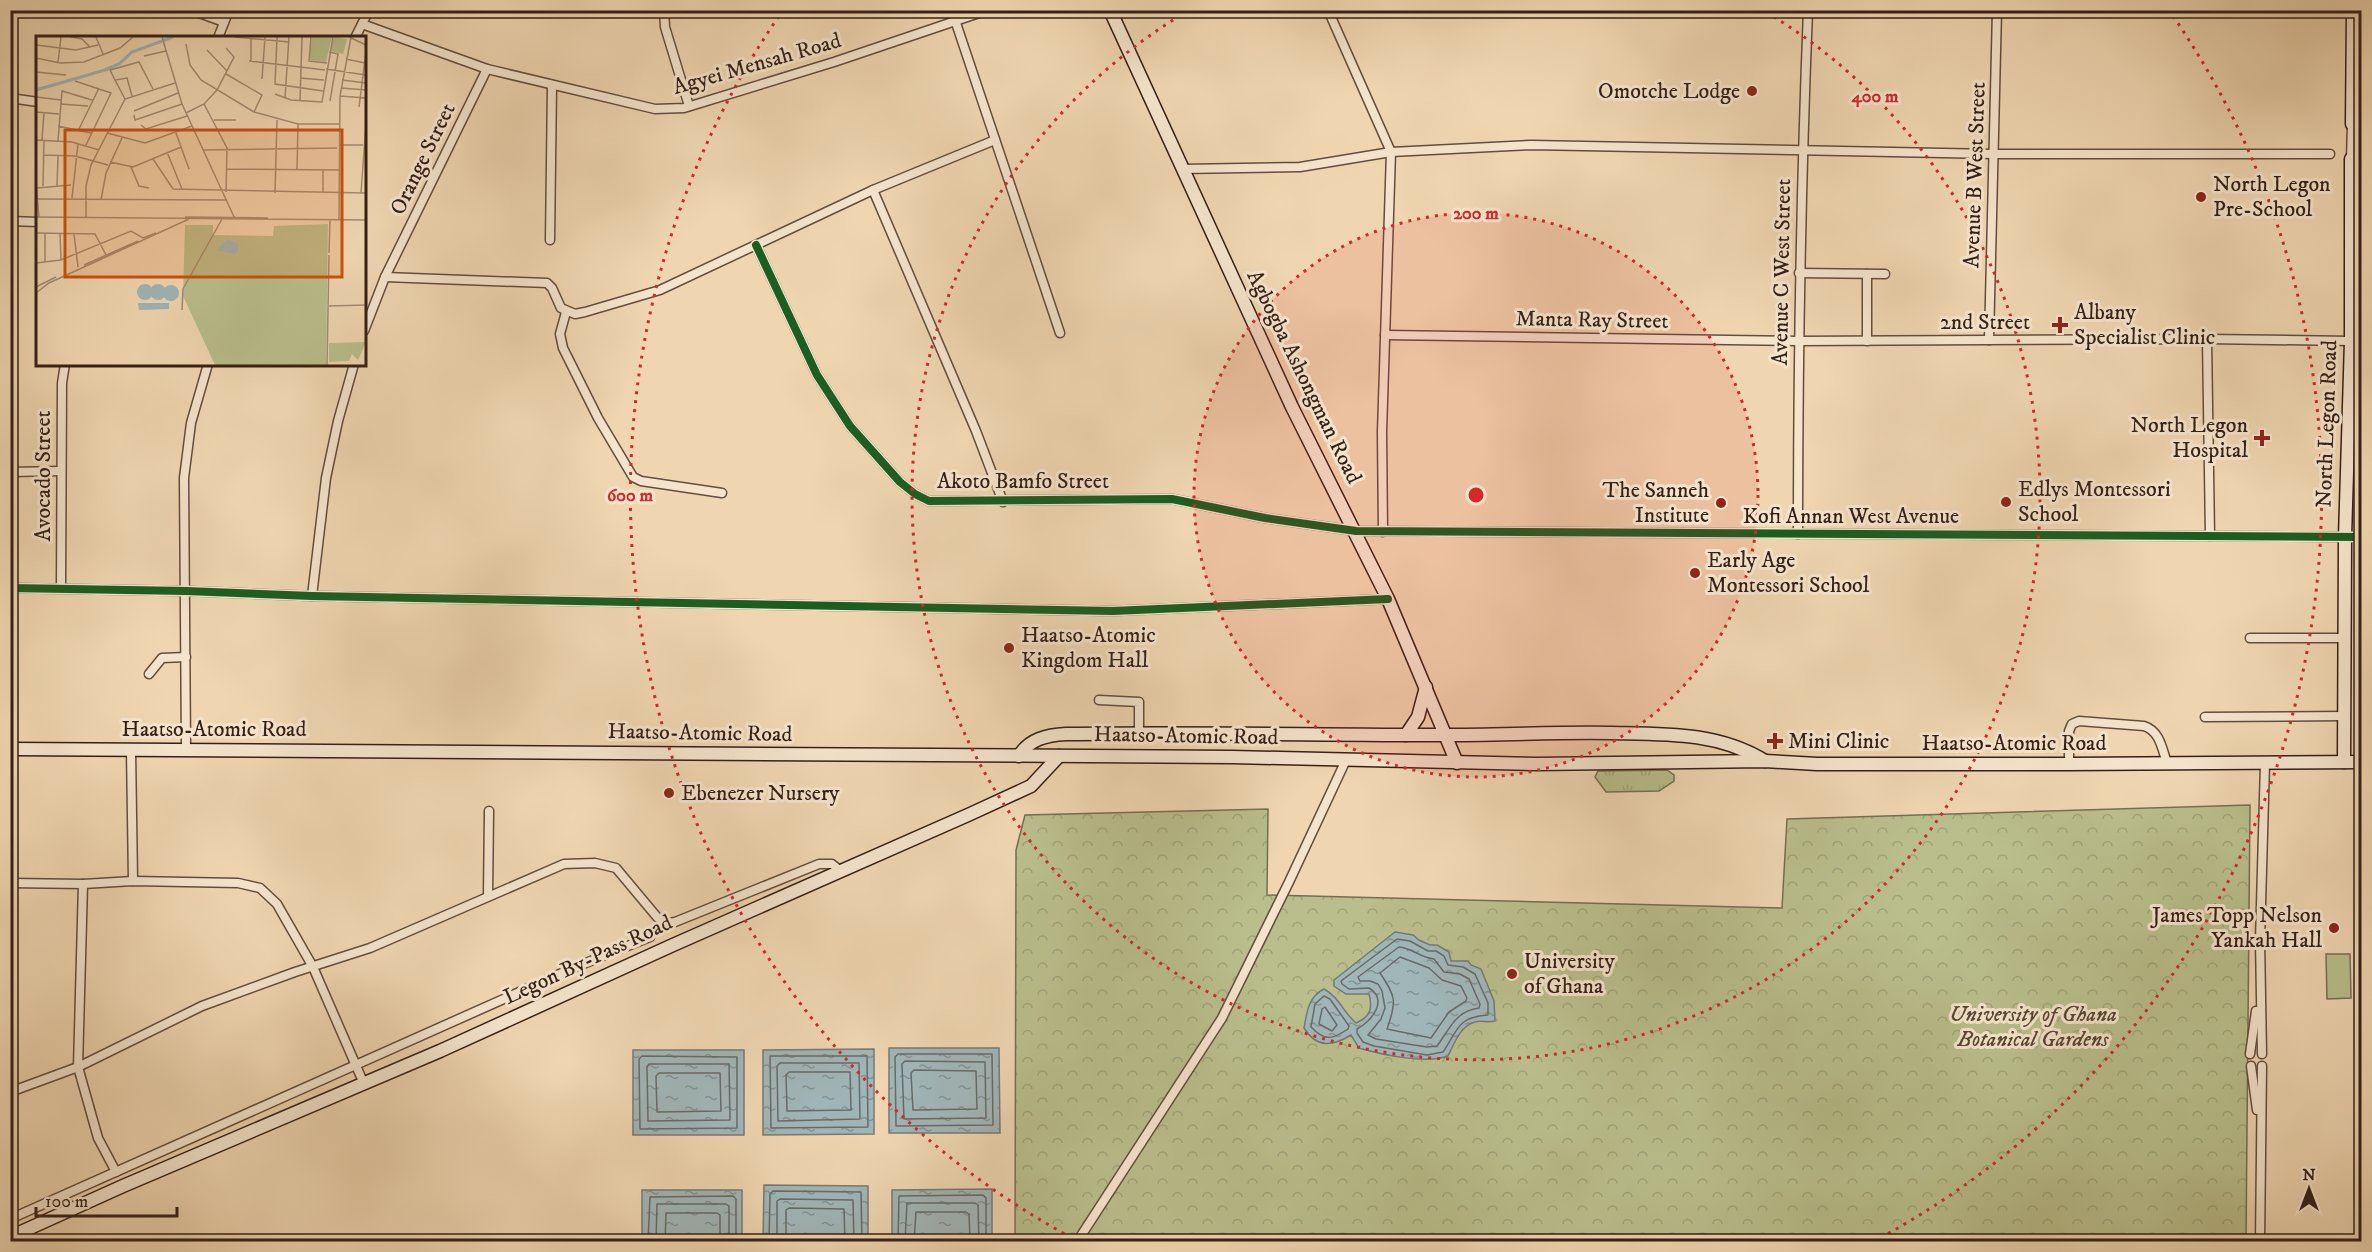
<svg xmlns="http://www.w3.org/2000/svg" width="2372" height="1252" font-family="'IM FELL DW Pica',serif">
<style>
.grass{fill:url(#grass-tufts);stroke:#766e52;stroke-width:1.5}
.park{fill:url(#park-crowns);stroke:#766e52;stroke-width:1.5}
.garden{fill:#b9be8c;stroke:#766e52;stroke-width:1.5}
.water{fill:url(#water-ripples);stroke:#757a78;stroke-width:1.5}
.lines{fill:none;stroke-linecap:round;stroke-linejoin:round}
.shore{stroke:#6a6a68;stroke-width:1.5}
.street-casing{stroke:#634d3e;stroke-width:11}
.secondary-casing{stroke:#341f17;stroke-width:15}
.street{stroke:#f5e4cc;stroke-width:8}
.secondary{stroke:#f5e4cc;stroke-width:12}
.cycleway-casing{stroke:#f5e4cc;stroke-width:11}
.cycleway{stroke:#1b5e20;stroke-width:8}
.ring{fill:none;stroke:#d62828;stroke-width:3;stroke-dasharray:3 6}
.poi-dot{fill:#8f2418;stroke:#f5e4cc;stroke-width:2}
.labels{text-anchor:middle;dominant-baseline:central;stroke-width:6;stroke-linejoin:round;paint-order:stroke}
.street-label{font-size:22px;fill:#341f17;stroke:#f5e4cc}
.poi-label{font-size:22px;fill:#341f17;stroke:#f5e4cc;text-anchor:start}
.park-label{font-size:22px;font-style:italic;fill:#554734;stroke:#f5e4cc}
.inset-river{fill:none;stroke:#a0b6b8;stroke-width:3}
.inset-road{fill:none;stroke:#a48d73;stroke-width:1.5}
.view{fill:#cd500e;fill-opacity:0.15;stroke:#cd500e;stroke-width:3}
.inset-edge{fill:none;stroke:#341f17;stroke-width:3}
.centre{fill:#d62828;stroke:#f5e4cc;stroke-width:3}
.ring-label{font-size:18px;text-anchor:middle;font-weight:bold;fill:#d62828;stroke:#f5e4cc;stroke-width:6;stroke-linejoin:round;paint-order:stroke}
</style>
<defs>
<pattern id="grass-tufts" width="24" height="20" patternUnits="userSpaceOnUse" patternTransform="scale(1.5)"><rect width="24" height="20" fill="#b9be8c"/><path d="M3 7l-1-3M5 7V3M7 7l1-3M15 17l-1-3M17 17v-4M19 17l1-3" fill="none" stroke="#a0a378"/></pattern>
<pattern id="park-crowns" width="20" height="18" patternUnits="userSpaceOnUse" patternTransform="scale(1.5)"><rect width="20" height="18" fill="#b9be8c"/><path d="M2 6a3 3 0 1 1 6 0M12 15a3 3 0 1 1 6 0" fill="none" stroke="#a0a378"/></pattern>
<pattern id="water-ripples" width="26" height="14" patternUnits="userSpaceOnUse" patternTransform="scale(1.5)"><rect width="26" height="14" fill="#a0b6b8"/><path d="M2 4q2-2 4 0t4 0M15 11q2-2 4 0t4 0" fill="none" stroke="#839395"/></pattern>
</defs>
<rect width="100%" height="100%" fill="#efd6b1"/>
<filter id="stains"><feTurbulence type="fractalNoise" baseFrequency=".00333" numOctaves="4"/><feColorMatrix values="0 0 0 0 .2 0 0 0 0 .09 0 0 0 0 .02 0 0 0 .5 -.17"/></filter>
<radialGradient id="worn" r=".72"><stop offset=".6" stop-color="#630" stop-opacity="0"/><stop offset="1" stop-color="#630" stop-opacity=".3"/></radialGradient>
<path class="grass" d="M1667 770 1674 775V781L1659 791 1606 792 1595 777 1598 771Z"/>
<path class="park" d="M2250 805 2246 1241 1015 1242 1016 850 1025 815 1268 809 1267 895 1782 908 1787 819Z"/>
<path class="garden" d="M2326 954H2350L2351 998 2327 999Z"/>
<g class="water">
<path d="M1395 932 1413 935 1419 940 1430 945H1437L1449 952 1451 961H1468L1471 965 1481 969 1494 1001 1495 1021C1488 1023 1482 1020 1475 1022 1460 1026 1454 1044 1448 1056 1425 1064 1383 1055 1359 1048L1351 1035C1333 1046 1317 1049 1304 1028 1307 1012 1308 997 1324 989 1339 997 1343 1012 1356 1023 1370 1017 1373 1009 1369 994H1346L1334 986V980Z"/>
<path d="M889 1048H999L1000 1133H889Z"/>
<path d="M874 1049V1134L763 1135V1050Z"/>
<path d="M744 1050V1135H633V1050Z"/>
<path d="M764 1185 868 1186V1241H763Z"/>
<path d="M992 1189V1241H892V1190Z"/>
<rect x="642" y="1190" width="100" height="51"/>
</g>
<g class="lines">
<g class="shore">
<path d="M1397 939 1410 941 1428 951H1436L1444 956 1448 965 1463 967 1475 974 1488 1003V1015C1457 1017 1458 1030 1443 1052L1427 1055 1374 1046 1363 1042 1357 1033V1029C1371 1022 1389 1000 1369 988L1349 989 1342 984 1341 981Z"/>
<path d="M1399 947C1412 948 1421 958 1434 959L1444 972 1460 974 1469 979 1480 1004 1479 1008C1455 1011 1450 1029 1437 1046L1427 1047 1376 1039 1368 1035 1381 1019 1385 1008 1382 991 1378 984 1370 981H1360L1358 977Z"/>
<path d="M1400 957 1429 968 1442 980 1461 986 1467 998 1466 1001 1449 1012 1431 1038 1387 1029C1397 1001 1396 997 1380 973Z"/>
<path d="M1324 996 1330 999 1349 1026 1348 1029C1333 1039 1325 1042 1311 1027L1315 1004Z"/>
<path d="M1325 1007 1337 1025 1332 1031 1319 1024 1322 1009Z"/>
<path d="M898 1054H992L993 1125 896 1126 895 1057Z"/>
<path d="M642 1056 737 1057V1128L640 1129 639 1059Z"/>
<path d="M770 1056H867L868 1127 771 1128Z"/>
<path d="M905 1061 985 1062 986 1118 904 1119 902 1064Z"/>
<path d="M780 1063H859L860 1119 778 1121 777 1066Z"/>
<path d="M649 1064H729L730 1120 648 1121 647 1067Z"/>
<path d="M914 1070 976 1071 977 1109 913 1110 911 1073Z"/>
<path d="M789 1072H850L851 1110 787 1111 786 1075Z"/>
<path d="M659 1073H720L721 1111 657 1112 656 1076Z"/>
<path d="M648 1242 650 1197 733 1196 736 1199V1242"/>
<path d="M656 1242 657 1204H726L729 1206V1242"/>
<path d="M665 1242 666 1213H717L720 1215V1242"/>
<path d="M769 1242 770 1194 773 1191 861 1192 862 1242"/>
<path d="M777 1242V1201L780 1199 853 1200 854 1242"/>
<path d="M786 1242V1210L789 1208 844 1209 845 1242"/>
<path d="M898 1242 899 1196 983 1195 986 1198V1242"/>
<path d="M905 1242 907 1203H975L978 1205 979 1242"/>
<path d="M914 1242 916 1212H966L969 1214 970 1242"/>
</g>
<g class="street-casing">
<g id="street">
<path d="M191 10 224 22"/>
<path d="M664 10 665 27 689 106"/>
<path d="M1328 10 1391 152 1382 432 1383 532"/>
<path d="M956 23 1060 333"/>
<path d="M362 24 487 69 655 109 684 108 834 62 988 10"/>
<path d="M218 38 229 10"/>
<path d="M355 38 369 10"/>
<path d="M10 98 38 102"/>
<path d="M2351 159 2352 124H2362"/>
<path d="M1182 169 1300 167 1391 152 1531 145 1993 154H2330"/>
<path d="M873 190 976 431 1003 502"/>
<path d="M10 221 38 222"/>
<path d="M550 240 552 85"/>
<path d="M756 245 817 375 850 426 900 482 915 494 929 501 1172 499 1265 518 1356 531 2362 537"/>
<path d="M1799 273 1885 274"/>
<path d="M385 277 547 283 552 288 561 308 575 314 585 312 660 290 873 190 995 140"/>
<path d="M566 312 560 334 563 348 598 418 633 477 641 481 722 493"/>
<path d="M364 331 385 277 487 69"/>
<path d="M1385 335 1798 341 2207 339 2351 341"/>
<path d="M2207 339 2210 536"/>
<path d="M1989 340 1997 10"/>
<path d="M1867 341V274"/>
<path d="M10 472 61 471"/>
<path d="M1798 534C1798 359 1801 185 1808 10"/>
<path d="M10 588 186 591 312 596 1113 611 1388 599"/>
<path d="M61 588 62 383 65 364"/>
<path d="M312 596 326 478 338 421 354 364"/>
<path d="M2250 638H2344"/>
<path d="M149 674 162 658 186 657"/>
<path d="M1099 700 1139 702V734"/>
<path d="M2205 717 2344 716"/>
<path d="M186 749 184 478 191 423 208 364"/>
<path d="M131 750 133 881"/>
<path d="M2069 764V731L2072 724 2079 721 2144 726C2160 731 2162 749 2167 763"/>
<path d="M10 883 83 884 133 881 238 883 260 888 277 904 313 967 364 1084"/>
<path d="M83 884 78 1067 98 1138 116 1172"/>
<path d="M488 896 489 811"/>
<path d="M2250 1054 2256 1011"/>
<path d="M2262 1054 2260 940 2265 763"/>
<path d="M2251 1066 2257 1110"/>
<path d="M10 1092 78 1067 202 1006 295 972 370 948 564 864 595 863 616 868 657 917 667 923 675 922 819 864H832L842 872"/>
<path d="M10 1219 571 969 650 937"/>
<path d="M1077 1242 1222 1018 1289 882 1346 760"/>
<path d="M2260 1242 2262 1066"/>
</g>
</g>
<g class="secondary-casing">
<g id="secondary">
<path d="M1110 10 1292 407 1388 599 1457 763"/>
<path d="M2352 124 2353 10"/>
<path d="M1406 735 1418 717 1426 687"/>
<path d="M10 749 1232 757 1537 764 1765 761 1817 764H2069L2362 762"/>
<path d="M1019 756C1029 739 1047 735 1066 734 1192 732 1317 735 1443 735 1499 735 1555 732 1611 733 1665 734 1718 732 1765 761"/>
<path d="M2344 762 2345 537 2351 341V159"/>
<path d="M10 1237 123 1186 440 1051 673 945 968 815 1031 786 1059 756"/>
</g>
</g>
<use href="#street" class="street"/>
<use href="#secondary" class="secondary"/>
<g class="cycleway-casing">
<g id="cycleway">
<path d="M756 245 817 375 850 426 900 482 915 494 929 501 1172 499 1265 518 1356 531 2362 537"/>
<path d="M10 588 186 591 312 596 1113 611 1388 599"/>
</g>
</g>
<use href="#cycleway" class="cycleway"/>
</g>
<circle cx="1476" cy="495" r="282" fill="#d62828" fill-opacity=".12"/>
<g class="ring">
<circle cx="1476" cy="495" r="282"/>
<path d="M1766 12A564 564 0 1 1 1186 12"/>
<path d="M1072 1238A846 846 0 0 1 779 16M2173 16A846 846 0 0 1 1880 1238"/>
</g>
<g class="poi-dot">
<circle cx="1752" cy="91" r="6"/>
<circle cx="2201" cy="197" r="6"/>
<path d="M2057 316h6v6h6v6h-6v6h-6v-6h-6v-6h6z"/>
<path d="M2259 429h6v6h6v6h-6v6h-6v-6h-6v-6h6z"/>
<circle cx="2006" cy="502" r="6"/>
<circle cx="1721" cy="503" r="6"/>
<circle cx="1695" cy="573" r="6"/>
<circle cx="1009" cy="648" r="6"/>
<path d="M1772 732h6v6h6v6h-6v6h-6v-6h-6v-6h6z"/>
<circle cx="669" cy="793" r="6"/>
<circle cx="2334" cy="928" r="6"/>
<circle cx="1512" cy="974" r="6"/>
</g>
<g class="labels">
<g class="street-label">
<text transform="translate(757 64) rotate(-16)">Agyei Mensah Road</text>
<text transform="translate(423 159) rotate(-64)">Orange Street</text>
<text transform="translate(1975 175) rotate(-88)">Avenue B West Street</text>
<text transform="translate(1782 272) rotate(-89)">Avenue C West Street</text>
<text transform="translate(1592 320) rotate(1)">Manta Ray Street</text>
<text x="1985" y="322">2nd Street</text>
<text transform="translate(1304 377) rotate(64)">Agbogba Ashongman Road</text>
<text transform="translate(2327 424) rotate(-88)">North Legon Road</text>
<text transform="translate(43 476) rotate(-90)">Avocado Street</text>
<text x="1023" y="481">Akoto Bamfo Street</text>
<text x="1851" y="516">Kofi Annan West Avenue</text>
<text x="214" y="729">Haatso-Atomic Road</text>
<text transform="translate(700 733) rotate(1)">Haatso-Atomic Road</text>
<text transform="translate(1186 736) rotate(1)">Haatso-Atomic Road</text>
<text x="2014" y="743">Haatso-Atomic Road</text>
<text transform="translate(588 960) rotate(-25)">Legon By-Pass Road</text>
</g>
<g class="poi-label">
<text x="1740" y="91" text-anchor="end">Omotche Lodge</text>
<text x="2213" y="184">North Legon<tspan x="2213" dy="25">Pre-School</tspan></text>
<text x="2074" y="312">Albany<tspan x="2074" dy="25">Specialist Clinic</tspan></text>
<text x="2248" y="425" text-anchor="end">North Legon<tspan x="2248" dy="25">Hospital</tspan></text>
<text x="2018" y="489">Edlys Montessori<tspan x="2018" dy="25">School</tspan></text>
<text x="1709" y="490" text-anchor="end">The Sanneh<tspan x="1709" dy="25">Institute</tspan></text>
<text x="1707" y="560">Early Age<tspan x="1707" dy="25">Montessori School</tspan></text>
<text x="1021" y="635">Haatso-Atomic<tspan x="1021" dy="25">Kingdom Hall</tspan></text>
<text x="1788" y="741">Mini Clinic</text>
<text x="681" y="793">Ebenezer Nursery</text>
<text x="2322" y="915" text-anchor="end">James Topp Nelson<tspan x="2322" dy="25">Yankah Hall</tspan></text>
<text x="1524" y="961">University<tspan x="1524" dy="25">of Ghana</tspan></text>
</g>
<g class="park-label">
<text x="2033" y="1014">University of Ghana<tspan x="2033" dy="25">Botanical Gardens</tspan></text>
</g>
</g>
<g transform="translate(36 36)">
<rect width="330" height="330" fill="#efd6b1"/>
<path d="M298 1 311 3 307 18 294 15ZM292 188 290 329H179L147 260 149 189H177V199L237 200 238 190ZM330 306 322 324 316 318 313 325 293 326V307Z" fill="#b9be8c"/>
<path d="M276 1H296L290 26 273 24Z" fill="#b9be8c"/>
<path d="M192 203 202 208 203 214 198 218 181 214ZM101 256a8 8 0 1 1 16 0a8 8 0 1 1-16 0ZM114 256a8 8 0 1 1 16 0a8 8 0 1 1-16 0ZM127 257a8 8 0 1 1 16 0a8 8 0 1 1-16 0ZM102 267H133V273L103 274Z" fill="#a0b6b8"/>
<path class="inset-river" d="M0 54 69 34 83 28 96 16 137 1"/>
<path class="inset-road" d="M35 1 46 3 54 11M60 1 67 18M126 1 146 68 199 183M199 1 253 6M241 1 239 48 287 55M275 1 273 25 291 27M313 1 330 9M150 8 154 29 165 44 218 76 262 88H304M0 9 40 14 62 9M171 14 191 35M293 16 302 18 294 65M108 20 130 15M0 22 24 27 48 26 84 12 97 1M310 23 329 27M213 25 289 34M22 26 25 1M215 26V3M290 33 330 39M0 36 30 39M190 38 226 59 218 76M264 42 288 44M226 43 229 1M79 44 74 34 103 26 117 53M306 44 330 47M39 45 75 57 50 109M305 52 330 54M239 58 255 64 286 66 297 1M304 60 330 62M0 61 25 64M249 62 253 1M89 63 79 44 91 42 96 60M264 65 266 1M24 68 52 70M168 68 191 112 190 156M323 71 330 16M98 75 142 57M0 76 23 78M150 77 168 68 181 54 198 21 190 12M98 79 99 84 146 68M178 84H200M105 89 110 93 151 80M22 90 55 97M43 93 63 52M71 97 109 107 156 90M140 97 153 133M0 104 36 106 63 114M6 104 8 77M22 105 26 55 56 64M304 109H327M167 114 301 112M131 116 146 153M8 119 39 120 72 129M117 123 137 153 330 157M74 126 97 131 145 111M95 131 103 150 113 152M191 133 304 134M261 134 262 88M287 134V156M0 149 3 181M7 150 8 104M21 150 22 120M1 152 35 149M239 157 241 84M325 157 330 88M36 162 42 108M0 163 191 164M65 164 70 137 86 102M0 181 330 184M149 181 232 182M50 182V150L55 129 89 63 139 47M303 183 304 60 315 1M0 197 59 198 70 219M24 197 25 224M9 198V226M38 198 42 231M293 217 294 183M0 227 25 224 95 195 107 202 120 197M48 229 102 205M0 251 20 241M0 257 13 247 153 183M293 270 330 269M146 274 147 253 186 183M291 329 293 219"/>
<path class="view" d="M29 94H306V241H29Z"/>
<rect width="330" height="330" class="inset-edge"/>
</g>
<circle cx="1476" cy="495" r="9" class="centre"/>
<g class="ring-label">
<text x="1875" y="102">400 m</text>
<text x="1476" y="219">200 m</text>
<text x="630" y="501">600 m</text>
</g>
<rect width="2372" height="1252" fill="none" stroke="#efd6b1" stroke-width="36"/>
<rect x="12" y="12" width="2348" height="1228" fill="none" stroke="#341f17" stroke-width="3"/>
<rect x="18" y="18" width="2336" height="1216" fill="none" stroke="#341f17" stroke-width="1.5"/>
<g transform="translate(2309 1189)" stroke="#f5e4cc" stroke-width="4.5" paint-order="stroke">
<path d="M0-4.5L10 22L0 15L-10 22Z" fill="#341f17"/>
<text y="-9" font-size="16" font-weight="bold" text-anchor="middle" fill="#341f17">N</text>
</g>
<path d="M36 1207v9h141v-9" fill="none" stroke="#341f17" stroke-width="3"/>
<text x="45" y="1207" font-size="18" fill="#341f17" stroke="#f5e4cc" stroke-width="4.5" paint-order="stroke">100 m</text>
<rect width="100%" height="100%" filter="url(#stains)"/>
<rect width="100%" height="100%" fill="url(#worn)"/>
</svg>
